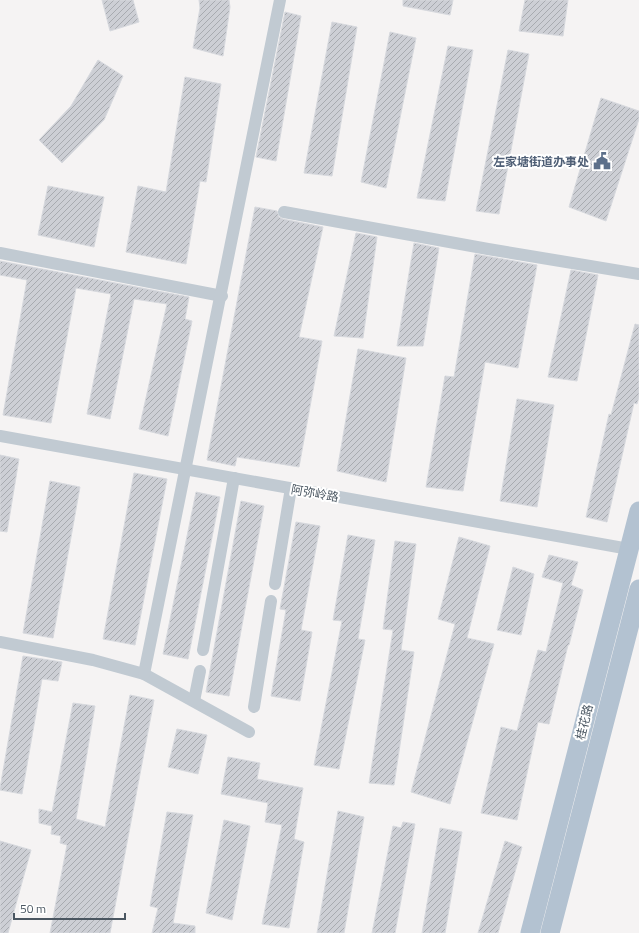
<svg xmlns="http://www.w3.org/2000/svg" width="639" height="933" font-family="'Titillium Web','Noto Sans SC',sans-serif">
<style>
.building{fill:url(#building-hatch);stroke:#d7d9de}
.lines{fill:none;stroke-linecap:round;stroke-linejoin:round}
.minor{stroke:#c1cad2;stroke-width:12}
.primary{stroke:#b3c2d1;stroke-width:19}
.labels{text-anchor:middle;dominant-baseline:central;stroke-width:4;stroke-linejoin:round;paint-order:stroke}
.service-label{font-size:12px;font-weight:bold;fill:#4e5e75;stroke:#fff;text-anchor:end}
.street-label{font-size:12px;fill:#4a5661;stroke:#fff}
</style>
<defs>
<pattern id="building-hatch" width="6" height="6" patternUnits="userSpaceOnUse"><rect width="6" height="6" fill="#cdcfd5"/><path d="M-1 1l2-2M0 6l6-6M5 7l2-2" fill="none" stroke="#a8abb0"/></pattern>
</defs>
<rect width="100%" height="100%" fill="#f5f3f3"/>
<g class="building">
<path d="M102 0H133L139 22 110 31Z"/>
<path d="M199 0H229L230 7 223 56 193 48 200 8Z"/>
<path d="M403 0H453L450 15 403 6Z"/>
<path d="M525 0H568L563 36 519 31Z"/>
<path d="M285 12 301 16 276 161 256 157Z"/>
<path d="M332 22 357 27 332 176 304 173Z"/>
<path d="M390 32 416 38 386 188 361 182Z"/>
<path d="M448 46 473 50 445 201 417 198Z"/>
<path d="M508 50 529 54 499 214 476 211Z"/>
<path d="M98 60 123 76 104 120 62 163 39 140 71 106Z"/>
<path d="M185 77 221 84 206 182 200 181 186 264 126 252 138 186 166 192Z"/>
<path d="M601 98 639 111V119L606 221 569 207Z"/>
<path d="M48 186 104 197 94 247 38 235Z"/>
<path d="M255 207 277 211 279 217 283 219 323 227 299 337 322 341 299 467 237 457 235 466 207 460Z"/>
<path d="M356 233 377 237 363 338 334 336Z"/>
<path d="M414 243 439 248 423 346H397Z"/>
<path d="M475 254 537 265 518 368 485 362 463 491 426 487 445 376 454 377Z"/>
<path d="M0 261 189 297 185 319 192 321 168 436 139 429 167 304 134 299 110 419 87 414 111 294 76 288 51 423 3 415 27 280 0 275Z"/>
<path d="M571 270 598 275 577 381 548 377Z"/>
<path d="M635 324 639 325V397L637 404 634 403 607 522 586 517 609 414 611 415Z"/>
<path d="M358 349 406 358 386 482 337 471Z"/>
<path d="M517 399 554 405 537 507 500 501Z"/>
<path d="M0 455 19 459 7 532 0 531Z"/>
<path d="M134 473 167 479 135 645 103 639Z"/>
<path d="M50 481 80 487 53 638 23 633Z"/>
<path d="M196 492 220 497 188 659 163 654Z"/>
<path d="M241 501 264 506 229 696 206 692Z"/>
<path d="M296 522 320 526 301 630 312 632 300 701 271 696 286 610 280 609Z"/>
<path d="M348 535 375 540 358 639 365 640 339 769 314 765 342 621 333 620Z"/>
<path d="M459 537 490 546 467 638 494 644 450 804 411 792 455 624 438 619Z"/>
<path d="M395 541 416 544 401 650 414 652 394 785 369 783 393 630 383 629Z"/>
<path d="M549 555 578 562 571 585 583 590 569 645H568L549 724 538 722 517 820 481 813 501 727 517 731 538 650 546 652 563 583 542 577Z"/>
<path d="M513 567 534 574 521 635 497 630Z"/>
<path d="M23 656 62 662 58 681 42 679 22 794 0 790V788Z"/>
<path d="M130 695 154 700 110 933H50L67 845 60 843 61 836 51 834 52 826 39 823V809L52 812 73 703 95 706 76 819 105 827Z"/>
<path d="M177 729 207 735 198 774 168 767Z"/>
<path d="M228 757 260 763 257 779 303 788 294 839 304 842 289 928 262 924 282 825 265 822 268 803 221 794Z"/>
<path d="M338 811 364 817 344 933H317Z"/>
<path d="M167 812 193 815 173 923 195 926V933H152L158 908 150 906Z"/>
<path d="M224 820 250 826 232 920 206 913Z"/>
<path d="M403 822 415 824 395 933H372L393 826 401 828Z"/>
<path d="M440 828 462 832 445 933H422Z"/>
<path d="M0 841 31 850 8 933H0Z"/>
<path d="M505 841 522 847 498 933H478Z"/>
</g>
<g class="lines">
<g class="minor">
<path d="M284 212 488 249 639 274"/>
<path d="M0 253 222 296"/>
<path d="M0 436 629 549"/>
<path d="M275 584 291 488"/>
<path d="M0 642 93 660 144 674 249 732"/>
<path d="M203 650 234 478"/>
<path d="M144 674 280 0"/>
<path d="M194 701 200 671"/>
<path d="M254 707 271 601"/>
</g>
<g class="primary">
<path d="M530 933 639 511"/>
<path d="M550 933 639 589"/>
</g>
</g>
<defs>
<g id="civic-bare" transform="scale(1.38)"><path d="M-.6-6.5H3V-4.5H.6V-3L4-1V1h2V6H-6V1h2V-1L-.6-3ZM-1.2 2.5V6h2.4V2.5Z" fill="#5c6f8a" stroke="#fff" stroke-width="2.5" paint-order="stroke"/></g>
</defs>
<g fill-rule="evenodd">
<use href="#civic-bare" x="602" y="161"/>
</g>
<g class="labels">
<g class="service-label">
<text x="589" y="161">左家塘街道办事处</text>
</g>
<g class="street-label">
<text transform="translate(315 493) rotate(10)">阿弥岭路</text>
<text transform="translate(584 722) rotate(-76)">桂花路</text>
</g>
</g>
<path d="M14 913v6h111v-6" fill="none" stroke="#4a5661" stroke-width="2"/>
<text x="20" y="913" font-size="12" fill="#4a5661" stroke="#ffffff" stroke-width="3" paint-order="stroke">50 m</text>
</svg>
